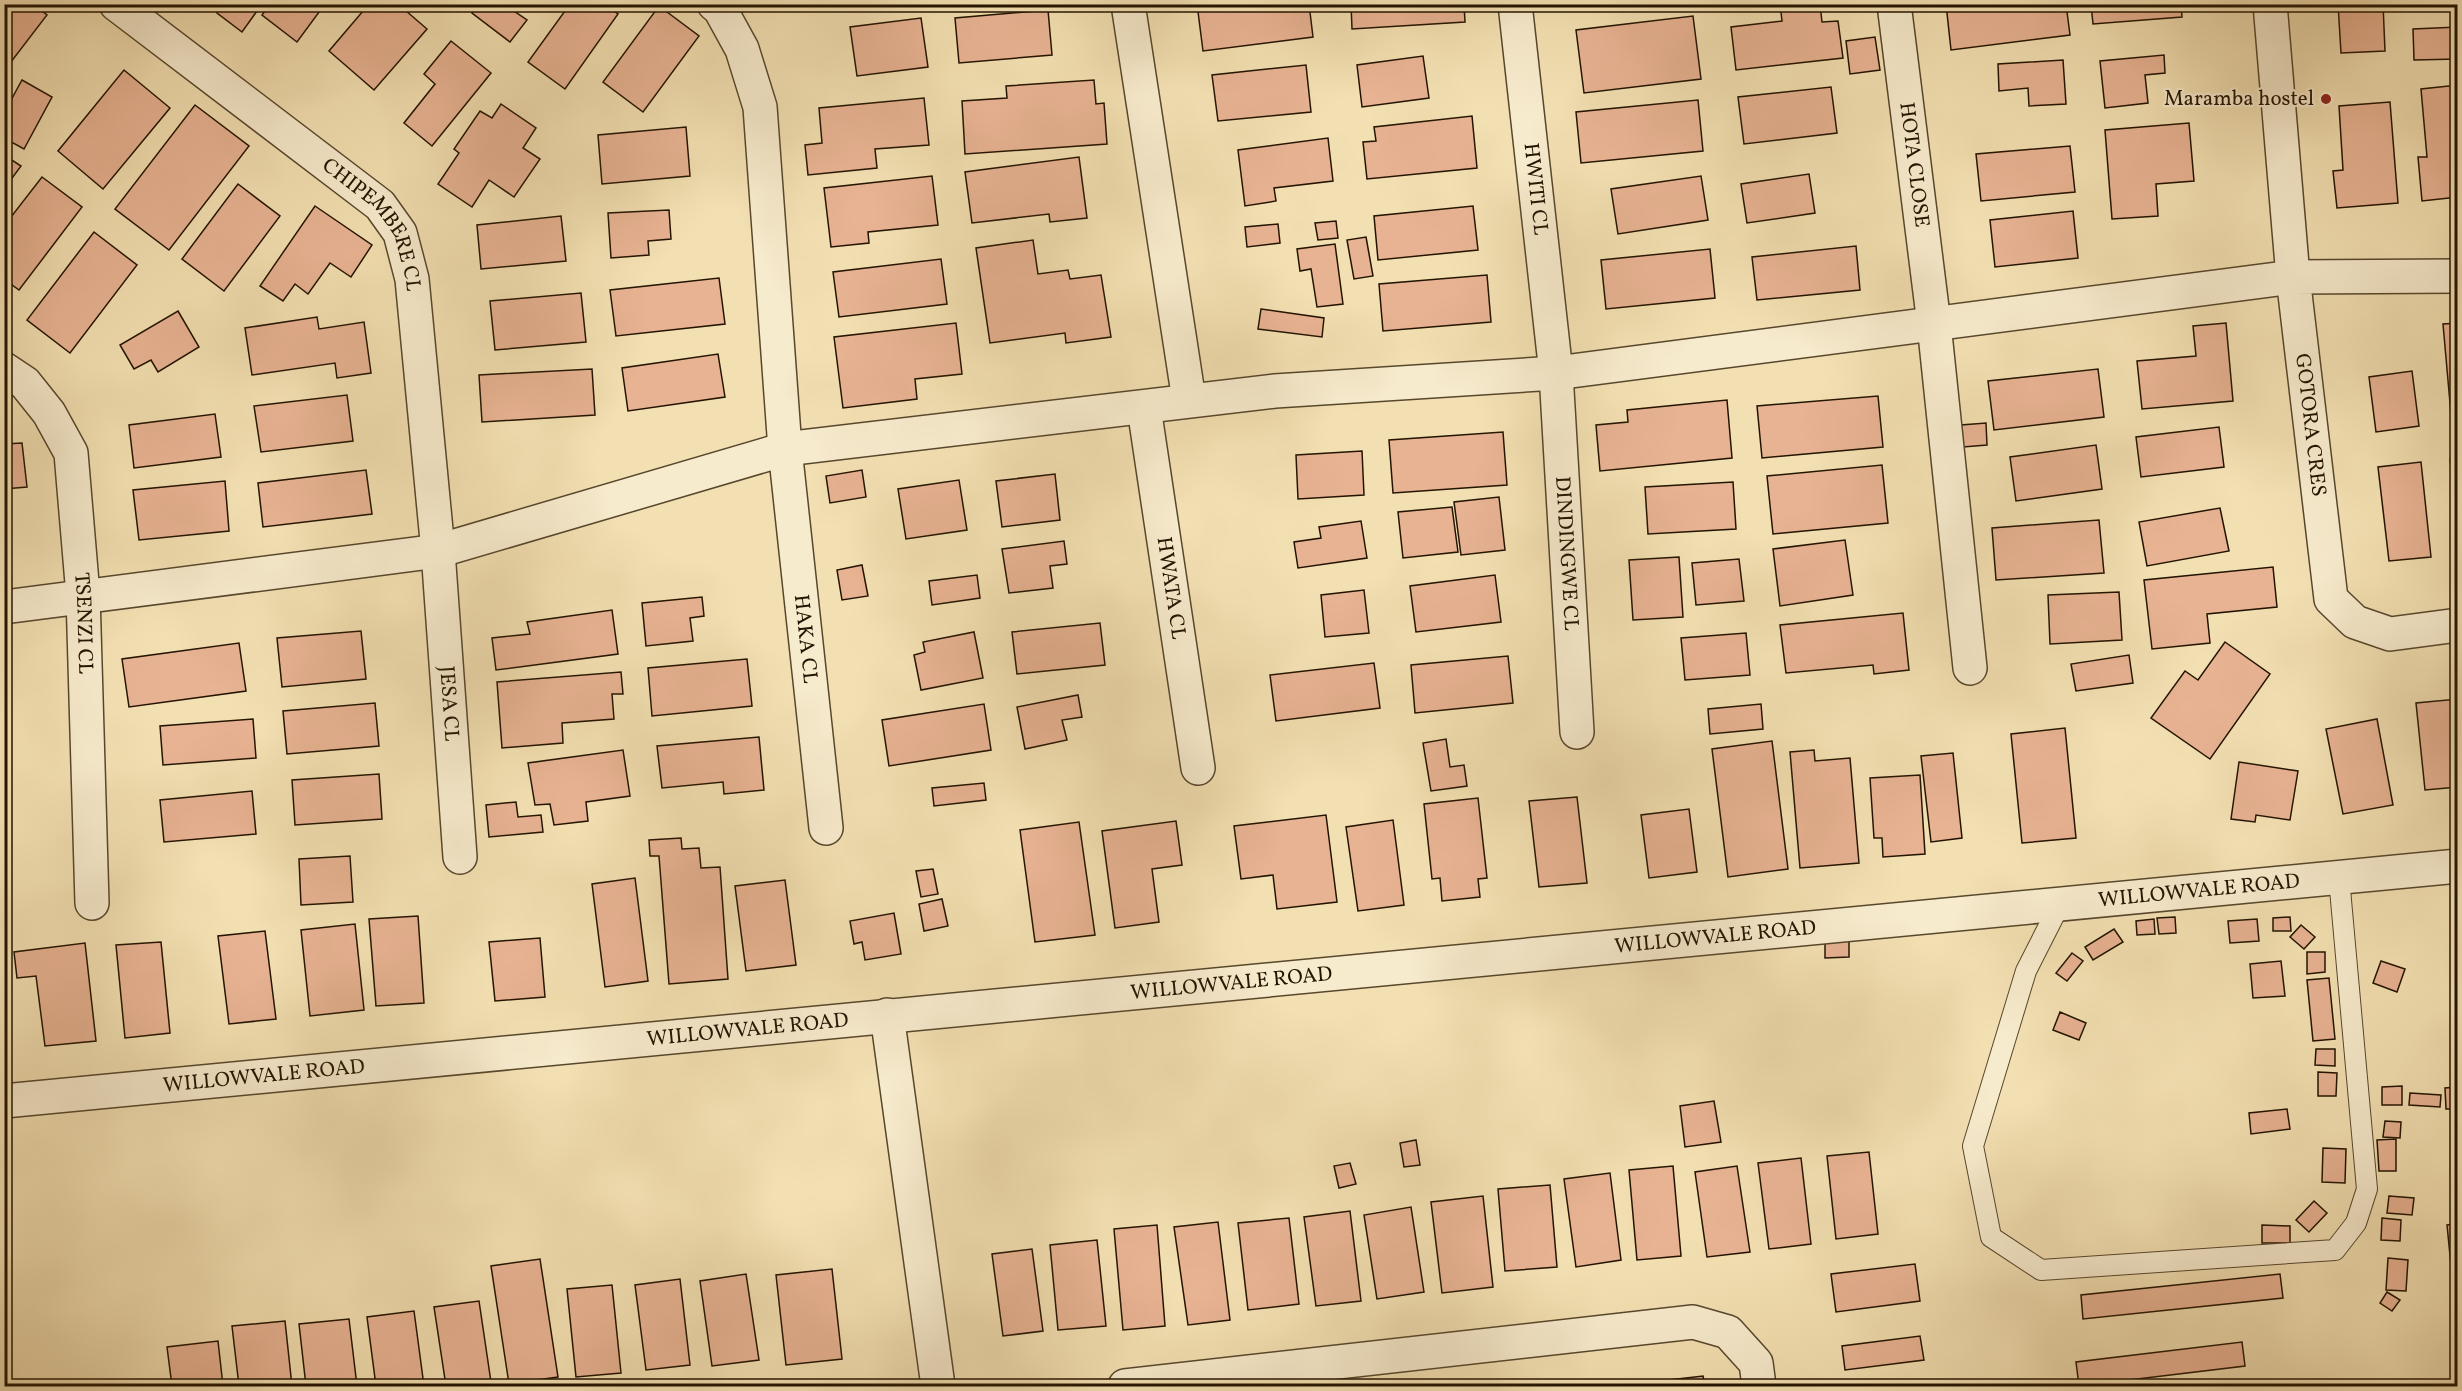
<svg xmlns="http://www.w3.org/2000/svg" width="2462" height="1391" font-family="Vollkorn,serif">
<style>
.building{fill:#e8b393;stroke:#231401;stroke-width:1.5}
.lines{fill:none;stroke-linecap:round;stroke-linejoin:round}
.service-casing{stroke:#57472d;stroke-width:22}
.minor-casing{stroke:#57472d;stroke-width:36}
.service{stroke:#f7ebcd;stroke-width:20}
.minor{stroke:#f7ebcd;stroke-width:33}
.poi-dot{fill:#8f2418;stroke:#f7ebcd;stroke-width:2}
.labels{text-anchor:middle;dominant-baseline:central;stroke-width:4.5;stroke-linejoin:round;paint-order:stroke}
.poi-label{font-size:21px;fill:#231401;stroke:#f7ebcd;text-anchor:end}
.street-label{font-size:21px;fill:#231401;stroke:#f7ebcd}
</style>
<rect width="100%" height="100%" fill="#f3e0b2"/>
<filter id="stains"><feTurbulence type="fractalNoise" baseFrequency=".00333" numOctaves="4"/><feColorMatrix values="0 0 0 0 .2 0 0 0 0 .09 0 0 0 0 .02 0 0 0 .5 -.17"/></filter>
<radialGradient id="worn" r=".72"><stop offset=".6" stop-color="#630" stop-opacity="0"/><stop offset="1" stop-color="#630" stop-opacity=".3"/></radialGradient>
<g class="building">
<path d="M4 4H33L47 15 4 71Z"/>
<path d="M216 4H262L242 32 217 13Z"/>
<path d="M270 4H325L297 42 262 15Z"/>
<path d="M369 4H398L427 29 374 90 329 51Z"/>
<path d="M479 4H519L514 11 527 20 510 42 472 13Z"/>
<path d="M570 4H605L618 14 565 89 528 62Z"/>
<path d="M1197 4H1309L1313 37 1203 51Z"/>
<path d="M1351 4H1464L1465 22 1352 29Z"/>
<path d="M1780 4H1820L1822 22 1838 21 1843 58 1736 70 1731 27 1782 21Z"/>
<path d="M1946 4H2066L2070 35 1951 50Z"/>
<path d="M2091 4H2181L2182 17 2093 24Z"/>
<path d="M2338 4H2383L2385 51 2341 53Z"/>
<path d="M659 6 699 36 643 112 603 82Z"/>
<path d="M1048 10 1052 55 959 63 955 18Z"/>
<path d="M1693 16 1701 79 1584 93 1576 30Z"/>
<path d="M921 18 928 67 857 76 850 27Z"/>
<path d="M2458 27V59L2414 60 2413 29Z"/>
<path d="M1875 37 1880 70 1850 74 1846 41Z"/>
<path d="M451 41 491 73 432 146 404 123 435 84 424 74Z"/>
<path d="M2164 55 2165 73 2145 75 2148 103 2105 108 2100 61Z"/>
<path d="M1423 56 1429 98 1362 107 1357 65Z"/>
<path d="M2063 60 2066 104 2029 106 2028 88 1999 91 1998 64Z"/>
<path d="M1306 65 1311 112 1218 121 1212 75Z"/>
<path d="M124 70 170 108 103 189 58 151Z"/>
<path d="M22 80 52 97 24 149 4 138V113Z"/>
<path d="M1094 80 1096 104 1104 103 1107 144 965 154 962 101 1007 98 1006 86Z"/>
<path d="M2458 85V197L2422 201 2418 157H2427L2421 89Z"/>
<path d="M1831 87 1837 133 1744 144 1738 97Z"/>
<path d="M924 98 929 145 875 149 877 168 808 175 805 145 822 143 819 108Z"/>
<path d="M1698 100 1703 151 1581 163 1576 112Z"/>
<path d="M2390 102 2398 203 2337 208 2333 171 2343 170 2339 106Z"/>
<path d="M501 104 536 128 523 148 540 159 514 197 489 180 472 207 438 184 459 153 454 149 480 111 492 118Z"/>
<path d="M195 105 249 146 169 250 115 209Z"/>
<path d="M1472 116 1477 168 1367 179 1363 142 1376 141 1374 127Z"/>
<path d="M2189 123 2194 181 2156 184 2158 216 2112 219 2105 130Z"/>
<path d="M686 127 690 176 602 184 598 135Z"/>
<path d="M1328 138 1333 181 1274 188 1276 201 1245 206 1238 150Z"/>
<path d="M2070 146 2075 192 1981 201 1976 154Z"/>
<path d="M4 155 21 166 4 189Z"/>
<path d="M1079 157 1087 218 1050 222 1049 214 972 223 965 172Z"/>
<path d="M1809 174 1815 213 1747 223 1741 184Z"/>
<path d="M932 176 938 225 868 232 869 243 831 247 824 188Z"/>
<path d="M1701 176 1708 220 1618 234 1611 189Z"/>
<path d="M42 177 82 207 19 290 4 279V226Z"/>
<path d="M238 184 280 216 224 291 182 259Z"/>
<path d="M315 206 372 245 351 277 330 263 308 294 295 284 283 301 260 286Z"/>
<path d="M1473 206 1478 250 1378 260 1374 216Z"/>
<path d="M669 210 671 239 648 241 649 255 611 258 608 213Z"/>
<path d="M2073 211 2078 258 1995 267 1990 220Z"/>
<path d="M561 216 566 261 481 269 477 225Z"/>
<path d="M1336 221 1338 238 1318 240 1315 223Z"/>
<path d="M1278 224 1280 243 1247 247 1245 227Z"/>
<path d="M94 232 137 265 70 353 27 320Z"/>
<path d="M1366 237 1373 276 1354 279 1347 240Z"/>
<path d="M1033 240 1038 274 1068 270 1070 279 1101 275 1111 337 1066 343 1065 333 990 343 976 248Z"/>
<path d="M1335 244 1343 304 1317 307 1311 269 1300 271 1297 249Z"/>
<path d="M1856 246 1860 290 1757 300 1752 257Z"/>
<path d="M1710 249 1715 298 1606 309 1601 260Z"/>
<path d="M941 259 947 304 839 317 833 272Z"/>
<path d="M1487 275 1491 322 1383 331 1379 284Z"/>
<path d="M719 278 725 324 616 336 610 290Z"/>
<path d="M581 293 586 342 495 350 490 301Z"/>
<path d="M1261 309 1324 318 1322 337 1258 329Z"/>
<path d="M178 311 199 347 158 372 151 360 134 369 120 345Z"/>
<path d="M317 317 319 329 364 322 371 373 337 378 335 363 252 375 245 328Z"/>
<path d="M956 323 962 374 915 379 917 399 843 408 834 337Z"/>
<path d="M2226 323 2233 401 2142 409 2137 361 2196 356 2193 326Z"/>
<path d="M2458 323V425L2452 426 2443 324Z"/>
<path d="M718 354 725 397 628 411 622 368Z"/>
<path d="M592 369 595 415 482 422 479 375Z"/>
<path d="M2098 369 2104 417 1994 430 1988 381Z"/>
<path d="M2412 371 2419 426 2376 432 2369 377Z"/>
<path d="M347 395 353 441 261 452 254 406Z"/>
<path d="M1878 396 1883 447 1762 458 1757 406Z"/>
<path d="M1727 400 1732 458 1600 471 1596 425 1628 422 1627 410Z"/>
<path d="M215 414 221 457 134 468 129 425Z"/>
<path d="M1986 423 1987 445 1963 447 1961 425Z"/>
<path d="M2219 427 2224 467 2141 477 2136 437Z"/>
<path d="M1503 432 1507 485 1393 493 1389 440Z"/>
<path d="M22 443 27 487 4 489V444Z"/>
<path d="M2096 445 2102 489 2016 501 2010 457Z"/>
<path d="M1362 451 1364 495 1298 499 1296 455Z"/>
<path d="M2458 458V529L2450 459Z"/>
<path d="M2421 462 2431 557 2389 561 2378 467Z"/>
<path d="M1882 465 1888 523 1773 534 1767 476Z"/>
<path d="M366 470 372 514 263 527 258 483Z"/>
<path d="M862 470 866 497 830 503 826 476Z"/>
<path d="M1055 474 1060 520 1002 527 996 481Z"/>
<path d="M959 480 967 530 906 539 898 489Z"/>
<path d="M225 481 229 531 139 540 133 490Z"/>
<path d="M1733 482 1736 529 1648 534 1645 487Z"/>
<path d="M1499 497 1505 550 1461 555 1454 502Z"/>
<path d="M1452 507 1458 552 1403 558 1398 512Z"/>
<path d="M2220 508 2229 551 2147 566 2139 522Z"/>
<path d="M2099 520 2104 573 1996 580 1992 528Z"/>
<path d="M1361 521 1367 558 1298 568 1294 542 1321 538 1319 527Z"/>
<path d="M1845 540 1853 595 1780 606 1773 549Z"/>
<path d="M1064 541 1067 564 1050 566 1053 588 1009 593 1002 549Z"/>
<path d="M1679 557 1683 617 1633 620 1629 560Z"/>
<path d="M1739 559 1744 601 1696 605 1692 563Z"/>
<path d="M862 565 868 596 842 600 837 570Z"/>
<path d="M2273 567 2277 607 2207 614 2210 643 2152 649 2144 580Z"/>
<path d="M977 575 980 598 932 605 929 581Z"/>
<path d="M1495 575 1501 622 1416 632 1410 586Z"/>
<path d="M1364 590 1369 633 1325 637 1321 595Z"/>
<path d="M2119 592 2122 640 2050 644 2048 595Z"/>
<path d="M702 597 704 616 690 618 693 641 646 646 642 603Z"/>
<path d="M612 610 618 654 496 670 492 638 530 634 527 622Z"/>
<path d="M1903 613 1909 670 1874 674 1873 665 1786 673 1780 625Z"/>
<path d="M1100 623 1105 665 1017 674 1012 632Z"/>
<path d="M361 631 366 679 282 687 277 638Z"/>
<path d="M974 632 983 678 921 690 914 655 925 652 923 642Z"/>
<path d="M1746 633 1750 675 1685 680 1681 638Z"/>
<path d="M2225 642 2270 674 2210 759 2151 718 2185 671 2198 680Z"/>
<path d="M239 643 246 691 129 707 122 659Z"/>
<path d="M2129 655 2133 683 2076 691 2071 664Z"/>
<path d="M1508 656 1513 703 1415 713 1411 665Z"/>
<path d="M747 659 752 706 652 716 648 668Z"/>
<path d="M1374 663 1380 708 1276 721 1270 675Z"/>
<path d="M621 672 623 694H612L614 719 562 723 563 743 502 748 497 682Z"/>
<path d="M1078 695 1082 717 1062 720 1067 740 1025 749 1017 707Z"/>
<path d="M2458 699V787L2425 790 2416 703Z"/>
<path d="M375 703 379 746 287 754 283 711Z"/>
<path d="M984 704 991 750 889 766 882 720Z"/>
<path d="M1761 704 1763 729 1710 734 1708 709Z"/>
<path d="M253 719 256 758 163 765 160 726Z"/>
<path d="M2377 719 2393 805 2343 814 2326 729Z"/>
<path d="M2065 728 2076 838 2022 843 2011 734Z"/>
<path d="M759 737 764 790 724 794 723 782 662 788 657 746Z"/>
<path d="M1446 739 1450 767 1464 765 1467 786 1431 791 1423 743Z"/>
<path d="M1772 741 1788 869 1728 877 1712 749Z"/>
<path d="M623 750 630 796 586 802 588 821 554 825 550 804 535 805 528 763Z"/>
<path d="M1814 750 1815 761 1850 758 1859 863 1800 868 1790 752Z"/>
<path d="M1953 753 1962 838 1931 842 1921 756Z"/>
<path d="M2239 762 2298 771 2290 820 2256 815 2255 822 2231 819Z"/>
<path d="M379 774 382 819 295 825 292 780Z"/>
<path d="M1920 775 1925 854 1883 857 1882 838H1874L1870 778Z"/>
<path d="M984 783 986 800 934 806 932 788Z"/>
<path d="M252 791 256 834 164 842 160 800Z"/>
<path d="M1577 797 1587 883 1539 887 1529 801Z"/>
<path d="M1478 798 1487 878 1478 879 1480 897 1442 901 1440 878 1432 879 1424 804Z"/>
<path d="M516 802 518 817 541 815 543 832 489 837 486 805Z"/>
<path d="M1689 809 1697 872 1649 878 1641 815Z"/>
<path d="M1326 815 1337 902 1277 909 1273 875 1241 879 1234 826Z"/>
<path d="M1393 820 1404 905 1358 911 1346 827Z"/>
<path d="M1176 821 1182 865 1152 869 1159 922 1115 928 1102 831Z"/>
<path d="M1079 822 1095 935 1035 942 1020 830Z"/>
<path d="M681 838 682 849 699 848 701 868 720 867 728 979 669 984 659 856H650L649 840Z"/>
<path d="M350 856 353 902 301 905 299 859Z"/>
<path d="M933 869 938 894 921 897 916 871Z"/>
<path d="M635 878 648 981 605 987 592 884Z"/>
<path d="M785 880 796 965 746 971 735 886Z"/>
<path d="M942 899 948 926 924 931 919 904Z"/>
<path d="M894 913 901 954 865 960 862 942 854 944 850 921Z"/>
<path d="M418 916 424 1003 376 1006 369 919Z"/>
<path d="M2175 917 2176 933 2159 934 2157 918Z"/>
<path d="M2290 917 2291 931H2273V918Z"/>
<path d="M2154 919 2155 934 2137 935 2136 921Z"/>
<path d="M2257 919 2259 941 2230 943 2228 921Z"/>
<path d="M355 924 364 1010 310 1016 301 930Z"/>
<path d="M2301 925 2315 937 2304 949 2290 937Z"/>
<path d="M2114 929 2123 942 2093 960 2085 947Z"/>
<path d="M265 931 276 1019 229 1024 218 936Z"/>
<path d="M540 938 545 997 495 1001 489 942Z"/>
<path d="M1849 939V957L1825 958V940Z"/>
<path d="M161 942 170 1033 125 1038 116 945Z"/>
<path d="M85 943 96 1041 45 1046 36 976 17 978 14 952Z"/>
<path d="M2307 952H2325V972L2307 974Z"/>
<path d="M2072 953 2083 961 2067 981 2056 973Z"/>
<path d="M2281 961 2285 996 2253 998 2250 964Z"/>
<path d="M2381 961 2405 969 2397 992 2373 983Z"/>
<path d="M2329 978 2335 1039 2313 1041 2307 980Z"/>
<path d="M2060 1012 2086 1023 2079 1040 2053 1030Z"/>
<path d="M2316 1049H2335V1066L2315 1065Z"/>
<path d="M2318 1072 2337 1073 2336 1096H2318Z"/>
<path d="M2402 1086V1105H2382V1087Z"/>
<path d="M2457 1087 2458 1109H2446L2445 1088Z"/>
<path d="M2410 1093 2441 1095 2440 1107 2409 1105Z"/>
<path d="M1714 1101 1721 1142 1685 1147 1680 1106Z"/>
<path d="M2287 1109 2290 1129 2251 1134 2249 1113Z"/>
<path d="M2385 1121 2401 1122 2400 1138 2383 1137Z"/>
<path d="M2396 1139V1171H2379L2377 1140Z"/>
<path d="M1416 1140 1420 1165 1404 1167 1400 1143Z"/>
<path d="M2323 1148 2346 1149 2345 1183 2322 1182Z"/>
<path d="M1869 1152 1878 1234 1836 1239 1827 1156Z"/>
<path d="M1801 1158 1811 1244 1769 1249 1758 1163Z"/>
<path d="M1350 1163 1356 1184 1339 1188 1334 1166Z"/>
<path d="M1673 1166 1681 1256 1637 1260 1629 1170Z"/>
<path d="M1737 1166 1750 1252 1707 1257 1695 1172Z"/>
<path d="M1610 1173 1621 1260 1576 1267 1564 1179Z"/>
<path d="M1550 1185 1557 1267 1505 1271 1498 1189Z"/>
<path d="M1483 1196 1493 1287 1442 1293 1431 1202Z"/>
<path d="M2389 1196 2414 1198 2412 1215 2387 1213Z"/>
<path d="M2314 1201 2327 1213 2309 1232 2296 1220Z"/>
<path d="M1411 1207 1424 1292 1377 1299 1364 1215Z"/>
<path d="M1350 1211 1361 1301 1316 1306 1304 1217Z"/>
<path d="M1289 1218 1299 1304 1248 1310 1238 1223Z"/>
<path d="M2382 1218 2401 1220 2400 1241 2381 1240Z"/>
<path d="M1218 1222 1230 1320 1188 1325 1174 1227Z"/>
<path d="M2458 1224V1285L2453 1286 2447 1225Z"/>
<path d="M1157 1225 1165 1326 1123 1330 1114 1229Z"/>
<path d="M2262 1225 2290 1226V1243H2262Z"/>
<path d="M1097 1240 1106 1326 1058 1330 1050 1245Z"/>
<path d="M1032 1249 1043 1331 1003 1336 992 1254Z"/>
<path d="M2388 1258 2408 1260 2406 1291 2386 1290Z"/>
<path d="M540 1259 558 1377 509 1384 491 1266Z"/>
<path d="M1915 1264 1920 1301 1836 1312 1831 1274Z"/>
<path d="M832 1269 842 1359 786 1365 776 1275Z"/>
<path d="M746 1274 759 1360 712 1366 700 1281Z"/>
<path d="M2280 1274 2283 1298 2083 1319 2081 1295Z"/>
<path d="M680 1279 690 1365 646 1370 635 1285Z"/>
<path d="M612 1285 621 1373 576 1377 567 1289Z"/>
<path d="M2458 1285V1343L2453 1286Z"/>
<path d="M2387 1292 2400 1300 2392 1311 2380 1303Z"/>
<path d="M479 1301 491 1382 446 1386 434 1307Z"/>
<path d="M414 1311 424 1386H376L367 1317Z"/>
<path d="M349 1319 357 1386H306L299 1324Z"/>
<path d="M285 1321 292 1386H239L232 1326Z"/>
<path d="M1920 1336 1924 1360 1845 1370 1842 1346Z"/>
<path d="M218 1341 223 1386H172L167 1347Z"/>
<path d="M2242 1342 2245 1366 2079 1386 2076 1362Z"/>
<path d="M1703 1376 1705 1386H1670L1669 1380Z"/>
</g>
<g class="lines">
<g class="service-casing">
<path id="service" d="M2060 904 2026 971 1973 1146 1991 1237 2041 1270 2335 1250 2356 1223 2367 1189 2339 878"/>
</g>
<g class="minor-casing">
<g id="minor">
<path id="s1" d="M116 4 380 205 400 233 412 279 438 551 460 857"/>
<path id="s2" d="M714 4 720 9 742 49 760 107 785 449 826 828"/>
<path d="M1128 4 1189 400"/>
<path id="s3" d="M1515 4 1556 373 1577 732"/>
<path id="s4" d="M1894 4 1934 324 1970 668"/>
<path id="s5" d="M2458 276 2293 277 2331 599 2355 622 2390 634 2458 625"/>
<path id="s6" d="M4 369 25 383 49 413 71 453 83 595 92 903"/>
<path id="s7" d="M1144 408 1198 768"/>
<path d="M4 607 438 551 785 449 1275 391 1556 373 2293 277 2270 4"/>
<path d="M887 1015 938 1386"/>
<path id="s8" d="M4 1101 2458 866"/>
<path d="M1125 1386 1693 1322 1728 1332 1756 1363 1759 1386"/>
</g>
</g>
<use href="#service" class="service"/>
<use href="#minor" class="minor"/>
</g>
<circle class="poi-dot" cx="2326" cy="99" r="6"/>
<g class="labels">
<g class="poi-label">
<text x="2314" y="99">Maramba hostel</text>
</g>
<g class="street-label">
<text stroke="none"><textPath href="#s4" startOffset="162">HOTA CLOSE</textPath></text>
<text stroke="none"><textPath href="#s3" startOffset="186">HWITI CL</textPath></text>
<text stroke="none"><textPath href="#s1" startOffset="344">CHIPEMBERE CL</textPath></text>
<text stroke="none"><textPath href="#s5" startOffset="314">GOTORA CRES</textPath></text>
<text stroke="none"><textPath href="#s3" startOffset="552">DINDINGWE CL</textPath></text>
<text stroke="none"><textPath href="#s7" startOffset="182">HWATA CL</textPath></text>
<text stroke="none"><textPath href="#s6" startOffset="280">TSENZI CL</textPath></text>
<text stroke="none"><textPath href="#s2" startOffset="648">HAKA CL</textPath></text>
<text stroke="none"><textPath href="#s1" startOffset="840">JESA CL</textPath></text>
<text stroke="none"><textPath href="#s8" startOffset="2205">WILLOWVALE ROAD</textPath></text>
<text stroke="none"><textPath href="#s8" startOffset="1719">WILLOWVALE ROAD</textPath></text>
<text stroke="none"><textPath href="#s8" startOffset="1233">WILLOWVALE ROAD</textPath></text>
<text stroke="none"><textPath href="#s8" startOffset="747">WILLOWVALE ROAD</textPath></text>
<text stroke="none"><textPath href="#s8" startOffset="261">WILLOWVALE ROAD</textPath></text>
</g>
</g>
<rect width="2462" height="1391" fill="none" stroke="#f3e0b2" stroke-width="24"/>
<rect x="6" y="6" width="2450" height="1379" fill="none" stroke="#231401" stroke-width="3"/>
<rect x="12" y="12" width="2438" height="1367" fill="none" stroke="#231401" stroke-width="1.5"/>
<rect width="100%" height="100%" filter="url(#stains)"/>
<rect width="100%" height="100%" fill="url(#worn)"/>
</svg>
